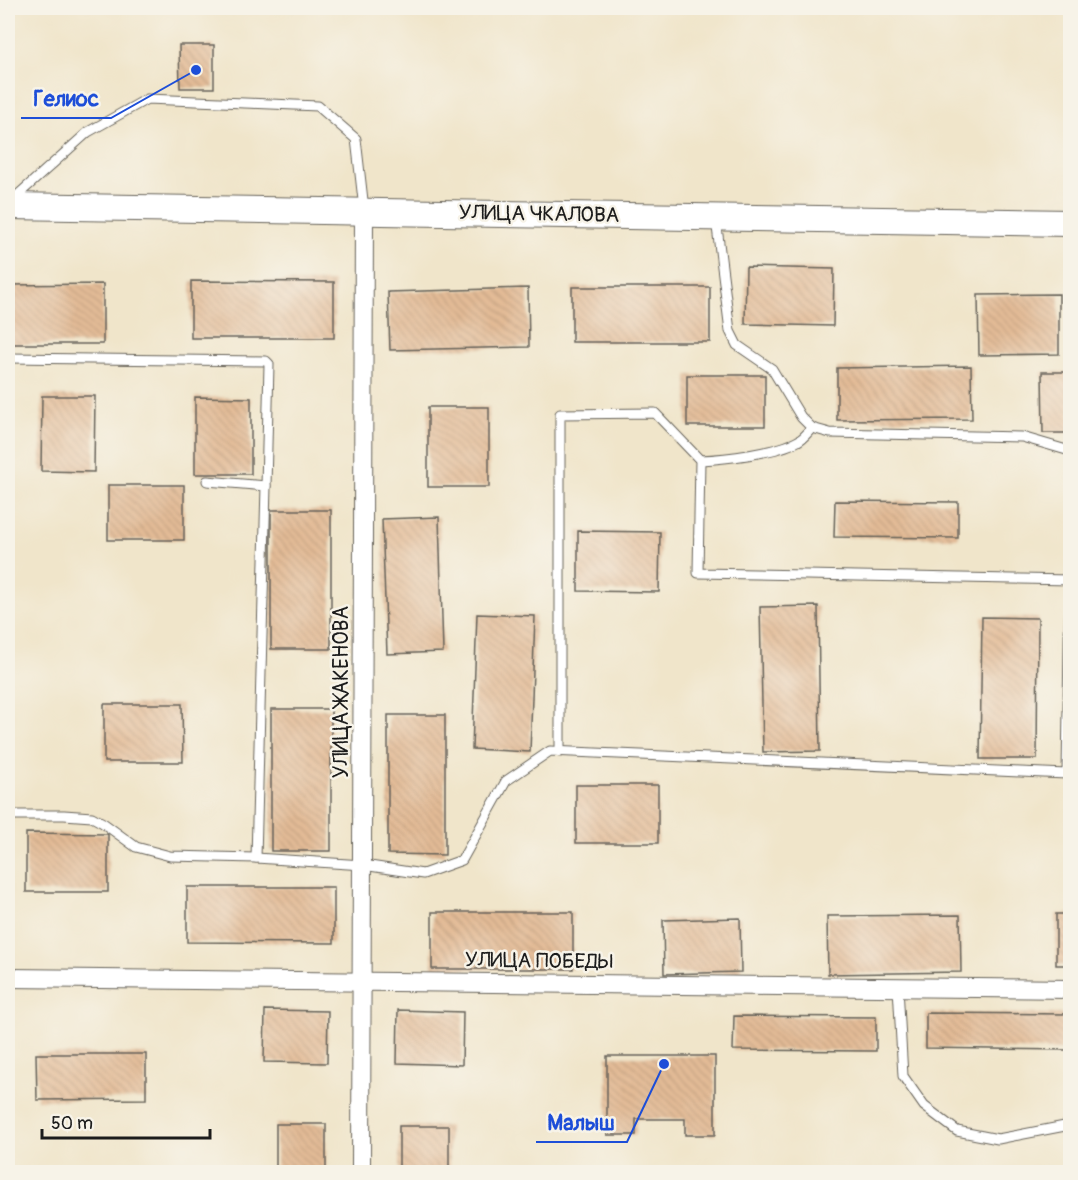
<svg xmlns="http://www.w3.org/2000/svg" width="1078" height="1180" font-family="Pangolin,sans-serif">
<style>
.building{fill:url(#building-back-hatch)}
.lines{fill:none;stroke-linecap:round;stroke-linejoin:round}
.service-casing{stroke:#666259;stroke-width:11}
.minor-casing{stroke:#666259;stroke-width:20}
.secondary-casing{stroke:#666259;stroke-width:28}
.service{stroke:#fff;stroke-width:9}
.minor{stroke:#fff;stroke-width:18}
.secondary{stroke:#fff;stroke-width:26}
.labels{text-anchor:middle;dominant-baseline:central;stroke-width:5;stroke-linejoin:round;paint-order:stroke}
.street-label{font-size:21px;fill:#1c1c1c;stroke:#f7f3e8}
.leader{fill:none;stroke:#1d4ed8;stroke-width:2}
.callout-dot{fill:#1d4ed8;stroke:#f7f3e8;stroke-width:2}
.callout-label{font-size:22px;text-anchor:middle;font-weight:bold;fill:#1d4ed8;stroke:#f7f3e8;stroke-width:5;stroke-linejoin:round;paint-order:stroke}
</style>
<defs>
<pattern id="building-back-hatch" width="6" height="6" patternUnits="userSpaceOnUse" patternTransform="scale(1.5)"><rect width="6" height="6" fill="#e3bb96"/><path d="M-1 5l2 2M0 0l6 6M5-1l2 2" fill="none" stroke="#c2a081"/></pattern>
</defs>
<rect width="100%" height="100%" fill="#f7f3e8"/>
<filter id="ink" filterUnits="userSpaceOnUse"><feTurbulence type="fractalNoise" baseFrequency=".0167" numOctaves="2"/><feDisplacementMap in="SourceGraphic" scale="12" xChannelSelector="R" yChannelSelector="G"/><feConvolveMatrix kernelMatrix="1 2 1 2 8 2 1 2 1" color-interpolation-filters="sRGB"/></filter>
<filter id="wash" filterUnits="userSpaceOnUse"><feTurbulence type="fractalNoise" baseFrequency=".008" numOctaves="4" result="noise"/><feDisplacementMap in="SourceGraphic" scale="24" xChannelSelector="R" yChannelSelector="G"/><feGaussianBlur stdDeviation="1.35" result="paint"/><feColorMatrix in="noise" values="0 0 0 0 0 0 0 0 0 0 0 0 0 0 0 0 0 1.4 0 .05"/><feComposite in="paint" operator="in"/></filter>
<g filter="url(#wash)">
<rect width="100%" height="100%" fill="#f0e5ca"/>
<g id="blocks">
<g class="building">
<path d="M179 45H214V88H180Z"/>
<path d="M746 267 834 269 833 326 745 324Z"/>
<path d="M191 281 334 282V338H191Z"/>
<path d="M103 284V344H8V285Z"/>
<rect x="572" y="287" width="138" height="55"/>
<path d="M528 288 529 347 390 350 388 292Z"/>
<path d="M1059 294V354L979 355 978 295Z"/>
<path d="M971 366 972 419 837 420V368Z"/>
<path d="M1042 372H1070V433H1043Z"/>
<rect x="687" y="375" width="78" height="51"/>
<path d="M42 396H95L94 472 41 471Z"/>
<path d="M195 397 251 398V474H195Z"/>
<rect x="428" y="407" width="61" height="80"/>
<rect x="108" y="485" width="76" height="55"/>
<path d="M835 501 958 502V538L834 537Z"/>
<rect x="271" y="510" width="60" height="139"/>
<path d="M439 517 443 652 387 654 382 519Z"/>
<path d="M578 531 660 532 659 592 578 591Z"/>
<path d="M818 606 820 751 763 752 760 607Z"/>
<path d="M477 614 535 616 530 752 472 749Z"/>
<path d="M982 617 1038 618 1037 759H980Z"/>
<path d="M104 704H182L183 762H104Z"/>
<rect x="271" y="709" width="60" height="142"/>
<path d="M388 715H445V855L388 854Z"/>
<rect x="576" y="785" width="82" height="58"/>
<path d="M26 833 108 834V892H26Z"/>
<path d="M187 887H334V943L187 942Z"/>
<rect x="432" y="912" width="141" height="57"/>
<rect x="1056" y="914" width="14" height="51"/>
<path d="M960 915 961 972 828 974 827 916Z"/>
<path d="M740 918 741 972 664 974 663 920Z"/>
<path d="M265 1010 328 1011 327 1063 264 1062Z"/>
<path d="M398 1010 463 1012 462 1065 397 1063Z"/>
<path d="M926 1013 1069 1014V1050L926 1048Z"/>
<path d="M734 1016 876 1017V1051L733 1050Z"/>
<path d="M36 1054H146V1099L37 1100Z"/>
<path d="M607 1056H715V1135H685V1119H636V1135H607Z"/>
<rect x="276" y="1124" width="50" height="48"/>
<rect x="399" y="1126" width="50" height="46"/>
</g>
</g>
</g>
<g filter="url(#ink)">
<use href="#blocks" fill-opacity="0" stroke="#666259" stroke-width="1.5"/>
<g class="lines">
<g class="service-casing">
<g id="service">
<path d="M10 202 88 132 147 99 318 106 356 139 364 209"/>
<path d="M716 219 730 331 737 345 772 369 801 417 812 428 830 433 1022 437 1070 451"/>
<path d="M8 358 266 361 269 364 266 486"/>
<path d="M700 460C725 459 776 453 798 441 804 438 808 432 812 428"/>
<path d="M207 481 266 486 256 858"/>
<path d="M560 752V414L655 413 700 460 698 573 1070 580"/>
<path d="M8 815H64L92 817 103 823 136 847 170 856 256 858 363 865 423 874 462 860 506 781 550 751 1067 774 1070 579"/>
<path d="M898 987 903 1076 924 1106 957 1131 998 1139 1070 1125"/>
</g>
</g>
<g class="minor-casing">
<g id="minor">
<path d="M8 978 1070 989"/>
<path d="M361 1172 364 211"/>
</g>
</g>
<g class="secondary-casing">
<path id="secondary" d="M8 206 1070 223"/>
</g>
<use href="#service" class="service"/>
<use href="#minor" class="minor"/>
<use href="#secondary" class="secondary"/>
</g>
</g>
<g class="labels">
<g class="street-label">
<text transform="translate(539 214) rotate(1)">УЛИЦА ЧКАЛОВА</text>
<text transform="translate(341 692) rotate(-90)">УЛИЦА ЖАКЕНОВА</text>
<text transform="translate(539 961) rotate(1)">УЛИЦА ПОБЕДЫ</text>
</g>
</g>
<path class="leader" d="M196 70L111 118H21M664 1064L627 1142H536"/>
<g class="callout-dot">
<circle cx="196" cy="70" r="6"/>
<circle cx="664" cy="1064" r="6"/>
</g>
<g class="callout-label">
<text x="66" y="106">Гелиос</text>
<text x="581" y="1130">Малыш</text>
</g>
<rect width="1078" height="1180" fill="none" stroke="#f7f3e8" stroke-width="30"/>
<path d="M42 1129v9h168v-9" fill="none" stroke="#1c1c1c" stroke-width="3"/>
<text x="51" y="1129" font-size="18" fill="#1c1c1c" stroke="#f7f3e8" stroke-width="4.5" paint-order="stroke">50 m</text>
</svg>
